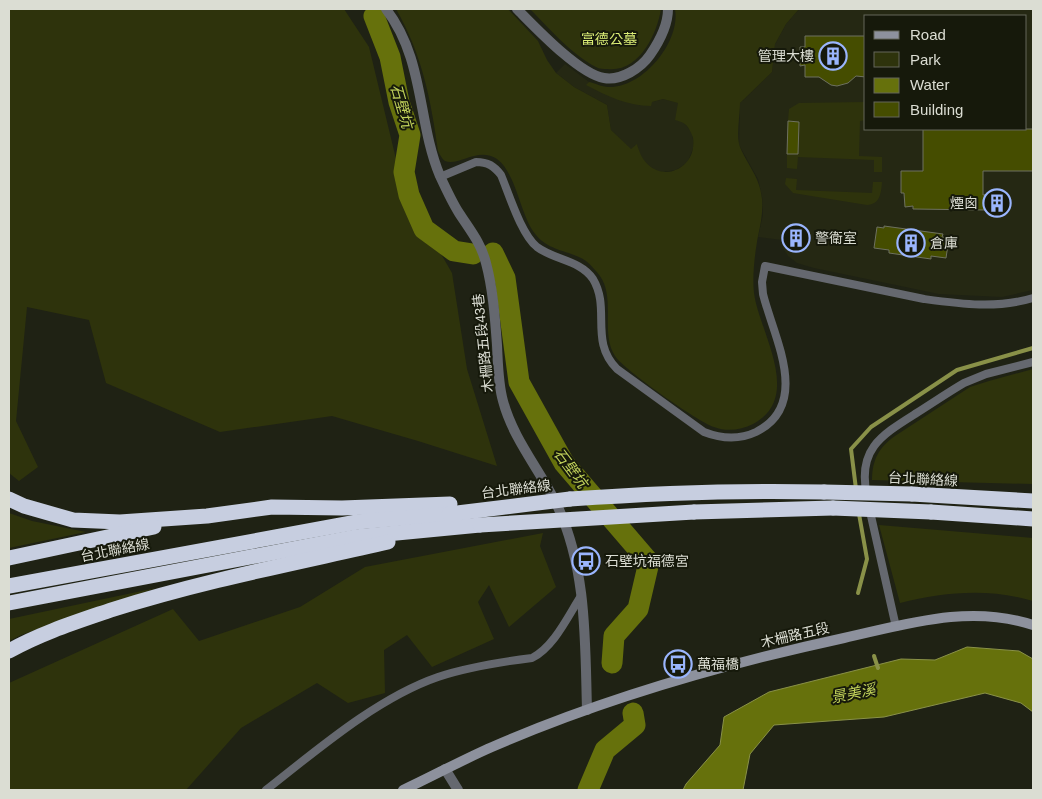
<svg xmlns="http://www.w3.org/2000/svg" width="1042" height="799" font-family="Helvetica,'Noto Sans TC',sans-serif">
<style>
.built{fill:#252813;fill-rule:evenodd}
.green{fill:#2e330c}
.water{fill:#66710c;stroke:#899148}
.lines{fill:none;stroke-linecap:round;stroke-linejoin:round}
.stream{stroke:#899148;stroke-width:4}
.river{stroke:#66710c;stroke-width:21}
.building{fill:#454d00;stroke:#6e7160}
.service{stroke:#65686f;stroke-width:8}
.minor{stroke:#65686f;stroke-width:10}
.tertiary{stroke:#65686f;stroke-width:10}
.secondary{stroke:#8d919d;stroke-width:10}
.motorway{stroke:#c7cee0;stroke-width:15}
.motorway-bridge{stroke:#c7cee0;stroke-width:15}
.labels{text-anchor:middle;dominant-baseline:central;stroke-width:4;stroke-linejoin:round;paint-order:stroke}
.park-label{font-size:14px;fill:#dbed76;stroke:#16190b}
.poi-label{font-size:14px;fill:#dbddd3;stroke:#16190b;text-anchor:start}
.street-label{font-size:14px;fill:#dbddd3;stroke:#16190b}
.water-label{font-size:15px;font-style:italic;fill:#c0d15a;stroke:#16190b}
</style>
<rect width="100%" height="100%" fill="#1f2214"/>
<g class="built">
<path d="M799 9H1033V290L1002 297 939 294 814 268 797 263 788 256 783 248 782 240 758 237 763 215 762 197 758 179 739 145 740 103 772 72 775 44 786 24ZM866 16H1026V129H866Z"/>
<path d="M565 64 589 82 587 85 652 102 663 99 679 103 685 124 692 133 694 146 687 163 676 170 663 172 653 170 646 164 640 156 637 145 631 150 611 130 607 105 574 87 556 73Z"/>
</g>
<g class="green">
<path d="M9 9H344L369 47 403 188 452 273 467 369 497 466 418 441 332 416 220 432 106 383 89 320 27 307 16 421 38 467 19 481 9 473Z"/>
<path d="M396 9H508L538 41 547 60 556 73 574 87 607 105 611 130 631 149 637 144C648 189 698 174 693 138 692 134 689 128 686 125 683 122 678 121 675 120L678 103 663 99 652 102 651 106C628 106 607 96 586 85L589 82C595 83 602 87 608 87 642 89 681 42 675 9H799L786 24 775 44 772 72 740 103C740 114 736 138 740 147 748 166 760 177 762 199 763 212 761 223 758 236 755 253 752 275 754 293 759 332 804 397 753 424 741 430 727 432 714 427 698 422 623 369 615 356 600 333 616 299 600 276 596 271 591 265 586 261 570 250 550 252 536 235 520 216 517 174 497 159 478 146 458 167 445 161 442 159 440 155 438 151 431 100 422 54 396 9Z"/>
<path d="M530 9H661C657 34 639 73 607 69 604 69 599 69 596 67 571 54 550 29 530 9Z"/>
<path d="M866 102V120L860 121 859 156 882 157V172H874V160L798 157 797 169 787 168V154H798L799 122 788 121 789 109 799 103Z"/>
<path d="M786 178 797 179 796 190 872 193 873 182H882C881 194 880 204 867 205L793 193 785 184Z"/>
<path d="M1033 369V484L872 480C872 460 879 447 895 436L970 387 989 381Z"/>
<path d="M9 513 32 521 86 532 9 548Z"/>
<path d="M879 525 1033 538V601C989 588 944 592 900 603Z"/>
<path d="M543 533 540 546 556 587 509 627 489 585 478 602 494 639 432 667 407 635 384 650 385 693 348 703 317 683 241 728 186 790H9V683L173 609 199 641 300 607 365 567Z"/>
<path d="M156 588 21 635 9 641V619Z"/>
</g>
<path class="water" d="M967 647 1019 651 1033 659V712L1021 703 985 693 884 717 774 725 750 754 743 790H683L686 784 720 745 724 717 769 692 901 659 935 660Z"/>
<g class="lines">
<g class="stream">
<path d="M856 489 851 449 871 427 957 370 1033 348"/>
<path d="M858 593 867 559 859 514"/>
<path d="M874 656 878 668"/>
</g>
<g class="river">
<path d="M374 16 390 57 399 102 410 135 404 172 409 195 424 229 454 251 473 254"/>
<path d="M493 253 505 278 519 382 564 463 649 562 638 609 614 636 612 663"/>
<path d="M588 790 605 750 635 725 633 713"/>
</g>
</g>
<g class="building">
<path d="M805 36H866V77L856 76 848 83 837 86 831 85 819 77H805V65L800 66V47H805Z"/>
<path d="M788 121 799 122 798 154H787Z"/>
<path d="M923 129H1033V171H983V195L1001 193 1008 201V208L1003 214 999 215 991 214 986 210 913 209V206L905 207 904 193H901V171H923Z"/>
<path d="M884 226 943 234 942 237 949 238 946 258 931 256V259L889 253V250L874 248 877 227 884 228Z"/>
<path d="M792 232 807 233 806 247 793 246 786 243 785 237 788 233Z"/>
</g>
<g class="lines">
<g class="service">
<path d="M440 177 476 162C488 162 494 166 501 175 509 194 521 234 537 247 554 260 580 260 593 279 611 309 589 341 617 369L704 432C722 439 739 440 756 432 812 404 773 336 763 294L762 282 765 266 924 299C961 304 997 309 1033 298"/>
<path d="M867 496C857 450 880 436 915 414 931 404 947 393 964 383L986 374 1033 362"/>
<path d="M869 507 896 627"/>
<path d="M266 790C317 750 377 698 438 677 468 667 500 662 532 658 554 647 568 616 581 596"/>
</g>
<g class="minor">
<path d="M386 9C425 60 417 121 440 176 446 189 452 202 459 213 470 230 481 243 486 263 493 289 495 318 497 345 498 364 498 383 503 401 513 439 540 470 557 505 587 569 585 641 587 710"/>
<path d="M517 9C535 27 579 74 604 78 621 81 641 68 650 55 659 42 668 25 668 9"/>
</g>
<path class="tertiary" d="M445 769 458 790"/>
<path class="secondary" d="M403 790C433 776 462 760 492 747 605 698 724 664 844 638 907 624 970 604 1033 625"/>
<g class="motorway">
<path d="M912 494 1033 501"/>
<path d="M9 499 24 506 73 520 120 522 207 516 272 507 342 508 450 504"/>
<path d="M570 499C655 493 740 490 824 492"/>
<path d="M694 512 833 508"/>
<path d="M931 512 1033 519"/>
<path d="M9 558 154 527"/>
<path d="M9 586 357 522 449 514"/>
<path d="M9 603 355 537 480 525"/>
<path d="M9 651C41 633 76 622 111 610 202 581 296 563 388 542"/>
</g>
<g class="motorway-bridge">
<path d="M824 492 912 494"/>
<path d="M833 508 931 512"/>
<path d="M449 514 570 499"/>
<path d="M480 525 694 512"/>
</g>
</g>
<defs>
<g id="building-ring" transform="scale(1.4375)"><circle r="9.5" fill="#16190b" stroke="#9ab5fd" stroke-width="1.5"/><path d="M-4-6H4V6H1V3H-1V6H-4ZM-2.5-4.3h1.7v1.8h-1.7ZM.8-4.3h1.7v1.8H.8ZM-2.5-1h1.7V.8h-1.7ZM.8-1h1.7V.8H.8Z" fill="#9ab5fd"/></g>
<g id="bus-ring" transform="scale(1.4375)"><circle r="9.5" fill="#16190b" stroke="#9ab5fd" stroke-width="1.5"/><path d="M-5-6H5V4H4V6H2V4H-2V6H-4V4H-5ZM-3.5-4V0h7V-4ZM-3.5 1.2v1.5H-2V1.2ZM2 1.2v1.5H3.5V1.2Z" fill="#9ab5fd"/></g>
</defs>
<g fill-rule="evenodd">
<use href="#building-ring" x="833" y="56"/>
<use href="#building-ring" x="997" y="203"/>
<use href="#building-ring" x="796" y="238"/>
<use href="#building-ring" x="911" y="243"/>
<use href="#bus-ring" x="586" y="561"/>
<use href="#bus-ring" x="678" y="664"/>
</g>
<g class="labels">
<g class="park-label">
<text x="609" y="39">富德公墓</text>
</g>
<g class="poi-label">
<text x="814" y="56" text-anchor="end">管理大樓</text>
<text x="978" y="203" text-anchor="end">煙囪</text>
<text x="815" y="238">警衛室</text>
<text x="930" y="243">倉庫</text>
<text x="605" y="561">石壁坑福德宮</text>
<text x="697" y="664">萬福橋</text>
</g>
<g class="street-label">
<text transform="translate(483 343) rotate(-96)">木柵路五段43巷</text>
<text transform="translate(923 479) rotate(3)">台北聯絡線</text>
<text transform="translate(516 489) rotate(-7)">台北聯絡線</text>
<text transform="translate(115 550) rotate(-11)">台北聯絡線</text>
<text transform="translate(795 635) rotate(-13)">木柵路五段</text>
</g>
<g class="water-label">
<text transform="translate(402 106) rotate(74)">石壁坑</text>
<text transform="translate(571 468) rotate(53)">石壁坑</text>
<text transform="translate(853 693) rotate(-11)">景美溪</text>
</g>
</g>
<rect width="1042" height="799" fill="none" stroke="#dbddd3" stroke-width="20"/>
<rect x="864" y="15" width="162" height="115" fill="#16190b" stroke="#65675b"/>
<rect x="874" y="31" width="25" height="8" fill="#8d919d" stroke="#65675b"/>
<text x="910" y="40" font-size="15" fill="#dbddd3">Road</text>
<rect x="874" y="52" width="25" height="15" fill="#2e330c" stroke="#65675b"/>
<text x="910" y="65" font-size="15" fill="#dbddd3">Park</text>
<rect x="874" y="78" width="25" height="15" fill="#66710c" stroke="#65675b"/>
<text x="910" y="90" font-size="15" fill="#dbddd3">Water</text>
<rect x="874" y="102" width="25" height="15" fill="#454d00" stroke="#65675b"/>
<text x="910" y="115" font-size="15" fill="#dbddd3">Building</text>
</svg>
